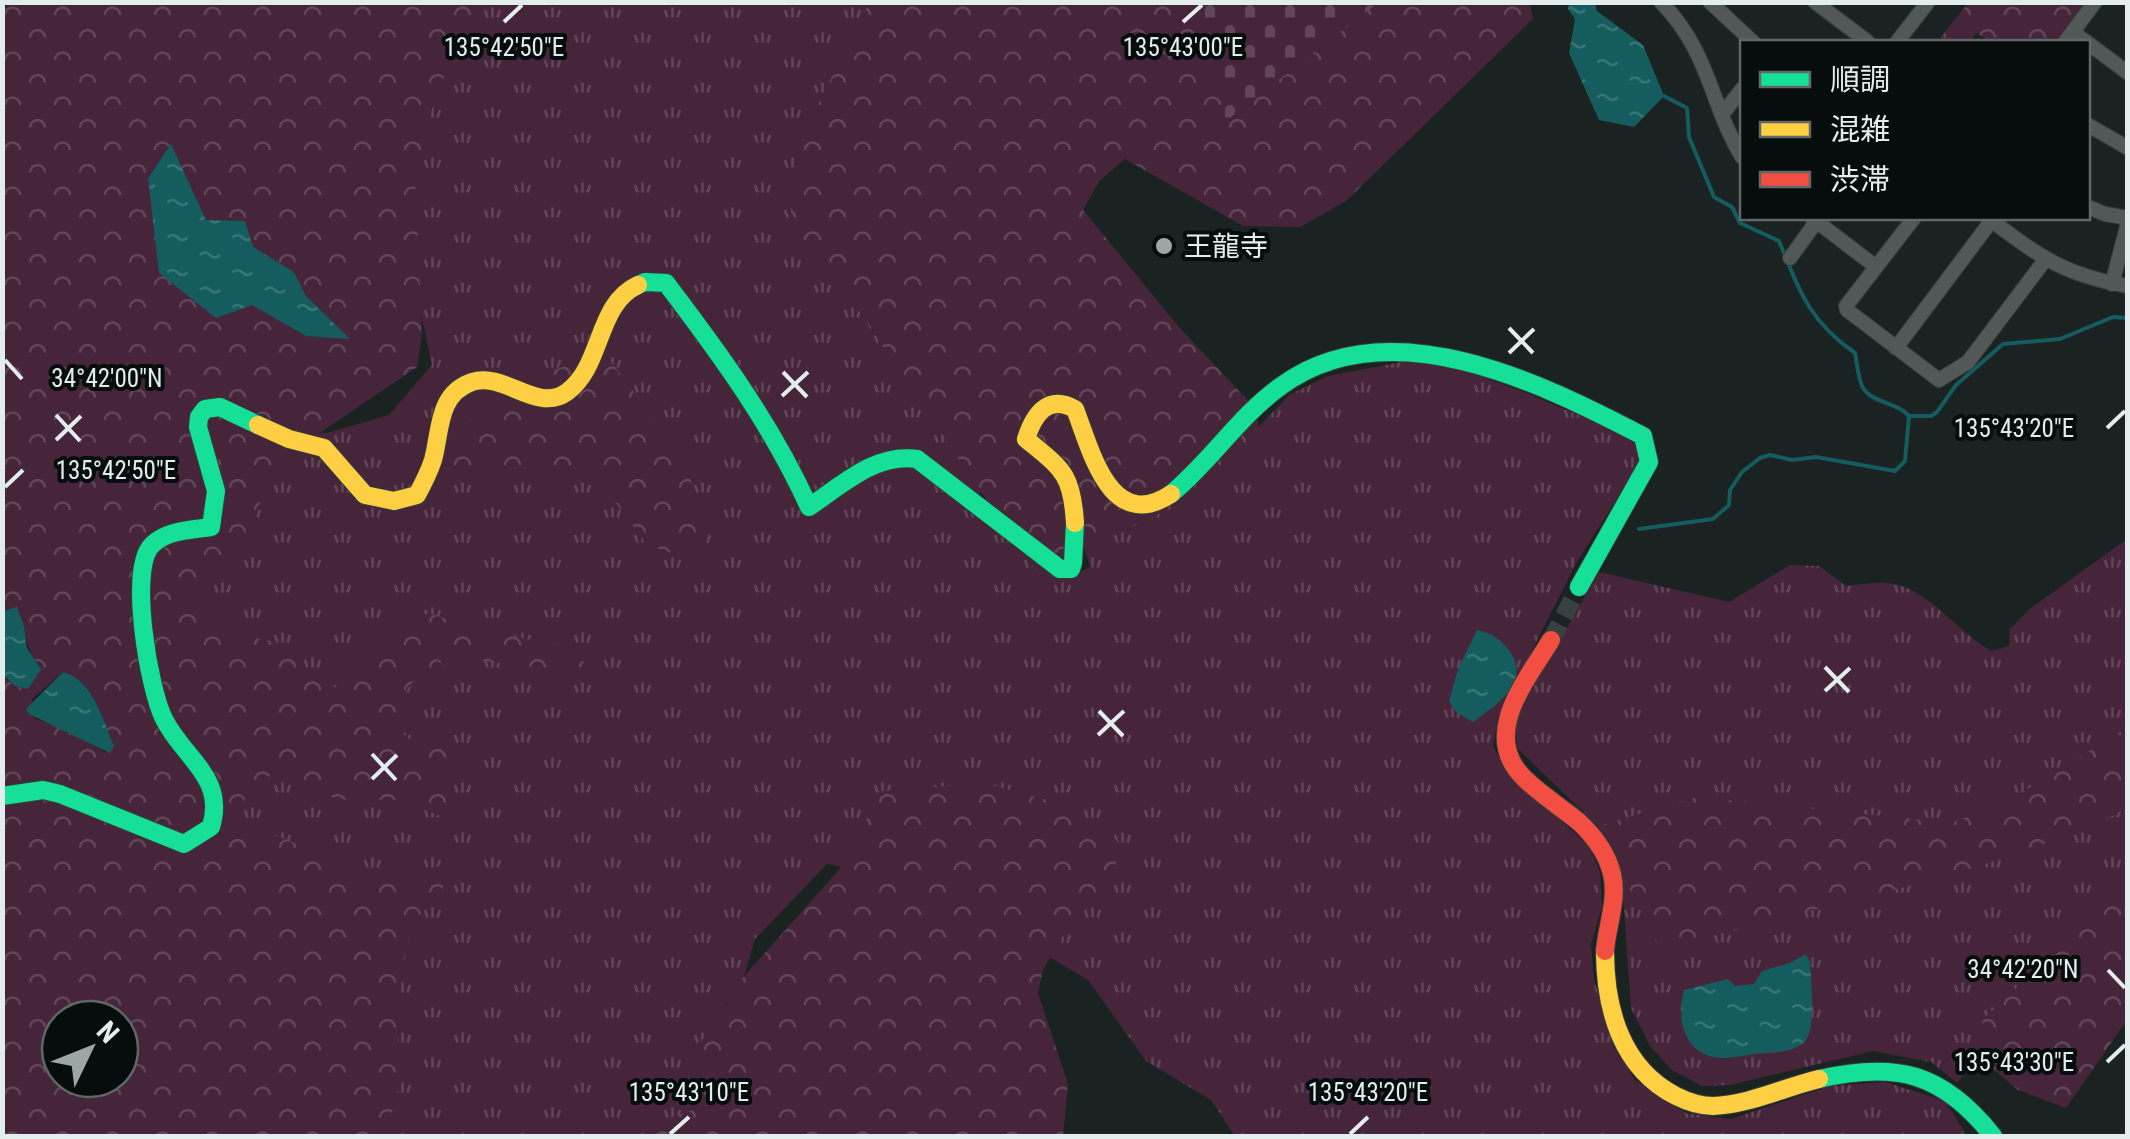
<svg xmlns="http://www.w3.org/2000/svg" width="2130" height="1139" font-family="'Roboto Condensed','Noto Sans JP',sans-serif">
<style>
.grass{fill:url(#grass-tufts)}
.forest{fill:url(#forest-crowns);fill-rule:evenodd}
.cemetery{fill:url(#cemetery-stones)}
.water{fill:url(#water-ripples)}
.lines{fill:none;stroke-linecap:round;stroke-linejoin:round}
.stream{stroke:#155c5e;stroke-width:4}
.secondary-tunnel{stroke:#384040;stroke-width:18;stroke-dasharray:18 9;stroke-linecap:butt}
.street-casing{stroke:#353c3c;stroke-width:16}
.fast-casing{stroke:#353c3c;stroke-width:20}
.slow-casing{stroke:#353c3c;stroke-width:20}
.jam-casing{stroke:#353c3c;stroke-width:20}
.street{stroke:#525858;stroke-width:14}
.fast{stroke:#16e098;stroke-width:18}
.slow{stroke:#ffcf43;stroke-width:18}
.jam{stroke:#f24e42;stroke-width:18}
.ticks{fill:none;stroke:#e4eded;stroke-width:4}
.poi-dot{fill:#9da6a6;stroke:#070d0d;stroke-width:4}
.labels{text-anchor:middle;dominant-baseline:central;stroke-width:8;stroke-linejoin:round;paint-order:stroke}
.poi-label{font-size:28px;fill:#e4eded;stroke:#070d0d;text-anchor:start}
.ticks-label{font-size:25px;text-anchor:middle;fill:#e4eded;stroke:#070d0d;stroke-width:8;stroke-linejoin:round;paint-order:stroke}
</style>
<defs>
<pattern id="grass-tufts" width="24" height="20" patternUnits="userSpaceOnUse" patternTransform="scale(2.5)"><rect width="24" height="20" fill="#46253b"/><path d="M3 7l-1-3M5 7V3M7 7l1-3M15 17l-1-3M17 17v-4M19 17l1-3" fill="none" stroke="#614558"/></pattern>
<pattern id="forest-crowns" width="20" height="18" patternUnits="userSpaceOnUse" patternTransform="scale(2.5)"><rect width="20" height="18" fill="#46253b"/><path d="M2 6a3 3 0 1 1 6 0M12 15a3 3 0 1 1 6 0" fill="none" stroke="#614558"/></pattern>
<pattern id="cemetery-stones" width="16" height="16" patternUnits="userSpaceOnUse" patternTransform="scale(2.5)"><rect width="16" height="16" fill="#46253b"/><path d="M2 7V4a2 2 0 0 1 4 0v3zM10 15v-3a2 2 0 0 1 4 0v3z" fill="#614558"/></pattern>
<pattern id="water-ripples" width="26" height="14" patternUnits="userSpaceOnUse" patternTransform="scale(2.5)"><rect width="26" height="14" fill="#155c5e"/><path d="M2 4q2-2 4 0t4 0M15 11q2-2 4 0t4 0" fill="none" stroke="#377475"/></pattern>
</defs>
<rect width="100%" height="100%" fill="#1a2222"/>
<g class="grass">
<path d="M466 3H910L990 465 975 507 1064 579 1090 567 1074 513 1187 502 1289 395 1328 376 1407 361 1450 365 1524 392 1633 438 1640 462 1577 562 1498 717 1493 746 1505 770 1590 847 1600 873 1602 907 1591 944 1594 979 1614 1047 1635 1080 1686 1113 1731 1119 1829 1086 1885 1082 1945 1101 1967 1136H1235L1211 1100 1146 1061 1088 980 920 880 827 864 755 939 713 1080 692 1136H370L244 849 160 553 231 430 327 433 389 415 432 365 405 238 409 79Z"/>
<path d="M2127 539V969L1997 1050 1966 1072 1957 1083 1931 1062 1873 1051 1730 1085 1702 1086 1672 1070 1650 1046 1631 1008 1622 883 1598 826 1518 749 1514 720 1599 572 1729 602 1790 565 1819 566 1846 586C1859 585 1873 582 1886 583 1927 585 1958 634 1992 651L2009 646 2010 629 2031 608Z"/>
</g>
<g class="forest">
<path d="M9 2 489 3 459 38 432 109 415 177 422 333 417 367 265 470 259 508 247 543 212 567 198 591 203 616 233 634 275 642 298 652 305 674 333 689 380 643 428 613 478 629 556 645 592 667C541 671 492 663 443 653L437 661 445 667 442 675 413 682 397 704 403 730 415 747 433 741 448 749 455 807 452 817C432 816 419 805 400 801 383 797 364 803 346 800 317 796 292 782 264 775L248 790 240 812C264 840 266 829 294 843 315 854 334 868 354 883 387 880 422 882 448 859L454 862 439 897 420 914 407 946 399 993 397 1038 404 1066 388 1128 390 1136H3L2 675 15 686 28 689 39 665C23 647 28 628 17 608L3 611V12ZM170 145 206 220 294 272 306 296 348 338 306 336 252 305 148 178ZM63 672C93 679 110 726 106 753L73 733 34 718 32 699ZM60 1019H120V1079H60Z"/>
<path d="M869 3H1530L1533 19 1346 201 1300 227 1243 226 1125 159 1100 180 1083 210 1178 326 1257 410 1260 447 1213 490 1034 570 850 298 789 231 800 141Z"/>
<path d="M1968 3H2088L2057 42H1990L1977 33 1969 42H1937Z"/>
<path d="M584 359H609L679 452 705 514 703 563 647 545 588 465 445 480 455 432 514 385Z"/>
<path d="M2127 728V808L2084 831 1952 875 1660 949 1598 826 1697 797 1952 823 2013 798Z"/>
<path d="M984 783 1069 806 1117 840 1116 873 1060 940 1043 970 1038 993 1068 1084 1063 1136H651L660 1121 699 1108 696 1053 722 1001 838 871 882 791Z"/>
<path d="M2127 874V1020L2066 1108 2018 1090 1978 1056 1983 1019 2072 936Z"/>
</g>
<path class="cemetery" d="M1184 3V2L1378 3 1227 120 1220 113 1222 94 1209 77 1212 42Z"/>
<g class="water">
<path d="M1569 3H1595L1597 11 1643 45 1664 96 1634 127 1599 120 1569 53 1575 19 1568 9Z"/>
<path d="M171 144 206 220 245 221 253 247 294 272 306 296 350 339 306 336 252 305 216 318 159 273 148 178Z"/>
<path d="M17 607 24 626 27 648 41 669 28 689 15 686 3 675V611Z"/>
<path d="M1477 630C1491 633 1502 640 1510 652 1531 682 1496 706 1473 722L1457 713 1449 701 1458 669Z"/>
<path d="M63 672C93 679 103 721 114 746L110 753 29 714 26 709Z"/>
<path d="M1806 954 1810 962C1811 980 1816 1026 1806 1040 1795 1054 1771 1052 1755 1054 1745 1055 1734 1058 1724 1058 1686 1058 1675 1022 1684 990L1728 979 1735 986 1754 984 1762 971 1790 963Z"/>
</g>
<g class="lines">
<g class="stream">
<path d="M1664 96 1687 108 1689 137 1714 197 1732 207 1740 223 1779 241C1800 292 1809 321 1855 353 1857 363 1858 377 1862 386 1871 404 1896 401 1909 416H1931L1937 412 1956 385 2003 344 2060 339 2113 317 2128 318"/>
<path d="M1639 529 1713 519 1729 505 1730 490 1742 472 1760 458 1770 455 1792 460 1816 457 1895 471 1905 461 1909 416"/>
</g>
<path class="secondary-tunnel" d="M1551 640 1579 587"/>
<g class="street-casing">
<g id="street">
<path d="M1661 2C1710 52 1710 104 1742 157"/>
<path d="M1710 2 1753 42"/>
<path d="M1815 2 1868 42"/>
<path d="M2073 32 2128 73"/>
<path d="M1897 42 1928 2"/>
<path d="M2065 42 2095 2"/>
<path d="M1724 112 1742 89"/>
<path d="M2088 125 2128 148"/>
<path d="M2088 207 2105 214 2128 218"/>
<path d="M1812 218 1875 266"/>
<path d="M1914 218 1846 306 1847 310 1939 380 1968 362 2045 260"/>
<path d="M1988 218C2039 256 2063 275 2128 286"/>
<path d="M1790 258 1819 218"/>
<path d="M2112 284 2128 223"/>
<path d="M1896 348 1992 220"/>
</g>
</g>
<g class="fast-casing">
<g id="fast">
<path d="M638 285 645 282 666 283C720 354 772 425 809 507 842 485 875 453 917 459L1060 569H1071L1073 563 1075 523"/>
<path d="M1171 494C1211 461 1239 416 1281 386 1389 307 1541 383 1643 436L1649 462 1579 587"/>
<path d="M2 796 43 790 60 794 184 844 211 827C226 777 184 759 164 719 149 690 128 568 152 545 167 530 192 530 211 527L216 491 198 427 199 417 205 409 220 407 258 425"/>
<path d="M1819 1079C1897 1061 1943 1073 1993 1136"/>
</g>
</g>
<g class="slow-casing">
<g id="slow">
<path d="M258 425 289 439 324 448 365 495 394 501 417 495C423 484 429 472 433 460 441 431 437 394 472 382 504 371 537 414 567 392 603 366 596 304 638 285"/>
<path d="M1075 523C1072 473 1062 469 1026 439 1034 414 1048 394 1075 409 1091 450 1110 534 1171 494"/>
<path d="M1605 951C1605 1008 1621 1068 1676 1096 1688 1102 1699 1106 1713 1106 1748 1105 1785 1087 1819 1079"/>
</g>
</g>
<g class="jam-casing">
<path id="jam" d="M1551 640C1526 681 1480 735 1524 778 1541 795 1561 807 1579 822 1594 836 1607 853 1612 874 1618 899 1607 926 1605 951"/>
</g>
<use href="#street" class="street"/>
<use href="#fast" class="fast"/>
<use href="#slow" class="slow"/>
<use href="#jam" class="jam"/>
</g>
<path class="ticks" d="M504 22 522 5M1183 22 1202 5M1509 328 1533 353M1509 353 1534 329M5 360 22 379M783 372 807 397M782 396 808 372M56 415 80 441M2107 428 2125 411M56 440 81 416M5 487 23 470M1825 667 1849 692M1825 691 1850 668M1099 711 1123 736M1098 735 1124 711M372 754 396 780M372 779 397 755M2108 970 2125 988M2107 1062 2125 1045M670 1134 689 1117M1350 1134 1368 1117"/>
<circle class="poi-dot" cx="1164" cy="246" r="10"/>
<g class="labels">
<g class="poi-label">
<text x="1184" y="246">王龍寺</text>
</g>
</g>
<g class="ticks-label">
<text x="504" y="56">135°42'50"E</text>
<text x="1183" y="56">135°43'00"E</text>
<text x="107" y="387">34°42'00"N</text>
<text x="2014" y="437">135°43'20"E</text>
<text x="116" y="479">135°42'50"E</text>
<text x="2023" y="978">34°42'20"N</text>
<text x="2014" y="1071">135°43'30"E</text>
<text x="689" y="1101">135°43'10"E</text>
<text x="1368" y="1101">135°43'20"E</text>
</g>
<rect width="2130" height="1139" fill="none" stroke="#e4eded" stroke-width="10"/>
<rect x="1740" y="40" width="350" height="180" fill="#070d0d" stroke="#5f6767" stroke-width="2.5"/>
<rect x="1760" y="72" width="50" height="15" fill="#16e098" stroke="#5f6767" stroke-width="2.5"/>
<text x="1830" y="90" font-size="30" fill="#e4eded">順調</text>
<rect x="1760" y="122" width="50" height="15" fill="#ffcf43" stroke="#5f6767" stroke-width="2.5"/>
<text x="1830" y="140" font-size="30" fill="#e4eded">混雑</text>
<rect x="1760" y="172" width="50" height="15" fill="#f24e42" stroke="#5f6767" stroke-width="2.5"/>
<text x="1830" y="190" font-size="30" fill="#e4eded">渋滞</text>
<g transform="translate(90 1049) rotate(47)"><circle r="48" fill="#070d0d" stroke="#5f6767" stroke-width="2.5"/>
<path d="M0-8L18 38L0 25L-18 38Z" fill="#9da6a6"/>
<text y="-15" font-size="28" font-weight="bold" text-anchor="middle" fill="#e4eded">N</text>
</g>
</svg>
